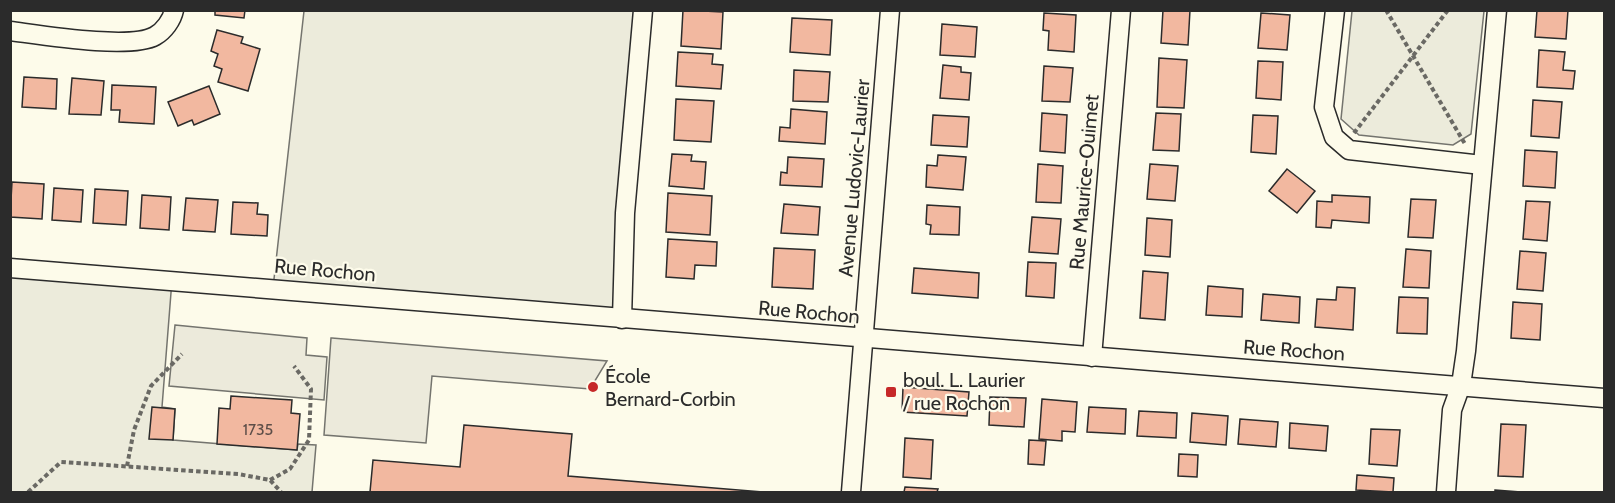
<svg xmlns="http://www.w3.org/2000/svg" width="1615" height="503" font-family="Cabin,sans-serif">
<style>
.green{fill:#ecebdb;stroke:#74746e;stroke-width:1.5}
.parking{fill:#eceadb;stroke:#74746e;stroke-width:1.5}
.building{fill:#f2b8a0;stroke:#2b2b2b;stroke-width:1.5}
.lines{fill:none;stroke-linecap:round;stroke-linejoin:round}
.street-casing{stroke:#2b2b2b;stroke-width:21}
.path{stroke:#6a6964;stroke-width:4;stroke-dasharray:4.5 3;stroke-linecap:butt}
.street{stroke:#fdfbea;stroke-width:18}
.poi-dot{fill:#c62828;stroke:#fdfbea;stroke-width:2}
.labels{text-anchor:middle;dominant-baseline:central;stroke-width:4.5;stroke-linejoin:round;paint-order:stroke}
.number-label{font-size:16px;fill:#5d4e48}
.street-label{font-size:20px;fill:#2b2b2b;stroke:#fdfbea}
.poi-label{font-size:20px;fill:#2b2b2b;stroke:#fdfbea;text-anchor:start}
</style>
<rect width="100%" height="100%" fill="#fdfbea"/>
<g class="green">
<path d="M304 11H639L618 319 273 288Z"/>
<path d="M1352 11H1484L1471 134 1453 145 1359 135 1341 119Z"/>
<path d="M10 268 172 280 162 407 175 409 173 440 297 450 298 444 316 445 312 492H11Z"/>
</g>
<g class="parking">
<path d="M175 325 307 338 306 355 327 357 324 400 169 386Z"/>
<path d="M331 338H332L607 361 590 389 432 376 426 443 324 435Z"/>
</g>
<g class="building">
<path d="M215 10H245L244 18 215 15Z"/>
<path d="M683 10 723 12 721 49 681 46Z"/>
<path d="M1163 10H1190L1188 45 1161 43Z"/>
<path d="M1537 10H1568L1566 39 1535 37Z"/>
<path d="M1044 13 1076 15 1074 52 1048 50 1049 31 1043 30Z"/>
<path d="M1261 13 1290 15 1287 50 1258 48Z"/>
<path d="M792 18 832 20 830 55 790 52Z"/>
<path d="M942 24 977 27 975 57 940 55Z"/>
<path d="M217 30 243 37 241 43 260 49 248 91 218 82 222 69 214 66 218 54 211 51Z"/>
<path d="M1539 50 1565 52 1563 70 1575 71 1573 89 1537 87Z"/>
<path d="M678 52 713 54 712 64 723 65 721 89 676 86Z"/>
<path d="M1159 58 1187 60 1184 108 1157 107Z"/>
<path d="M1258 61 1283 62 1281 100 1256 98Z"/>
<path d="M943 65 961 67V72L971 73 969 100 940 98Z"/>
<path d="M1044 66 1073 68 1070 102 1042 101Z"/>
<path d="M794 70 830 72 828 102 793 101Z"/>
<path d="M24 77 57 79 56 109 22 107Z"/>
<path d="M72 78 104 81 101 115 69 114Z"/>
<path d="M112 85 156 87 154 124 119 122 120 110H111Z"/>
<path d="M209 86 220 114 194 125 192 120 178 126 168 102Z"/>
<path d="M676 99 714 101 711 142 674 140Z"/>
<path d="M1533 100 1562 102 1559 138 1531 136Z"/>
<path d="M791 109 827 112 825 144 779 141 780 127 790 128Z"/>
<path d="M1042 113 1067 115 1065 153 1040 151Z"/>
<path d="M1156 113 1181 114 1179 151 1153 150Z"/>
<path d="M933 115 969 117 967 147 931 145Z"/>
<path d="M1253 115 1278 116 1276 154 1251 152Z"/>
<path d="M1525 150 1557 152 1555 188 1523 186Z"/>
<path d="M672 154 692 155 691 161 706 162 704 189 669 186Z"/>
<path d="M938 155 966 157 963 190 926 187 927 165 937 166Z"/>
<path d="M788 157 824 159 822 187 780 185 781 172 787 173Z"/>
<path d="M1038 164 1063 166 1061 203 1036 202Z"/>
<path d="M1150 164 1178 166 1175 201 1147 199Z"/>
<path d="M1287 169 1315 191 1297 213 1269 191Z"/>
<path d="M12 182 44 184 42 219 10 217Z"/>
<path d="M54 188 83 190 81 222 52 220Z"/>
<path d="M95 189 128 191 126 225 93 223Z"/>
<path d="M668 193 712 196 710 235 666 232Z"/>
<path d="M142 195 171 197 169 230 140 228Z"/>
<path d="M1332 195 1370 197 1369 223 1332 220 1331 228 1316 227 1317 201 1332 202Z"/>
<path d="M186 198 218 200 215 232 183 230Z"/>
<path d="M1411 199 1436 200 1433 238 1408 237Z"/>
<path d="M1526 201 1550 202 1547 241 1523 239Z"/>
<path d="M233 202 258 203 257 214 268 215 267 236 231 234Z"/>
<path d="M784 204 820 207 818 235 781 233Z"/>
<path d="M927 205 960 207 959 235 930 234 931 225 926 224Z"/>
<path d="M1032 217 1061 219 1058 254 1029 252Z"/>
<path d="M1147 218 1172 220 1170 257 1145 255Z"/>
<path d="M668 239 717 242 716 266 695 265 694 279 666 277Z"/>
<path d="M774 248 815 250 813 289 772 287Z"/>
<path d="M1406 249 1431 251 1429 288 1403 287Z"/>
<path d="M1520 251 1546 253 1543 291 1517 289Z"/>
<path d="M1028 262 1056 263 1054 298 1026 296Z"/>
<path d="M914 268 979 273 978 298 912 293Z"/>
<path d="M1143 271 1168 273 1165 320 1140 318Z"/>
<path d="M1208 286 1243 289 1242 317 1206 315Z"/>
<path d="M1337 287 1355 288 1353 330 1315 327 1317 299 1336 300Z"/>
<path d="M1263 294 1300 297 1299 323 1261 320Z"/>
<path d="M1399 297 1428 298 1427 334 1397 333Z"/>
<path d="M1513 302 1542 304 1540 340 1511 338Z"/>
<path d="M903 387 969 392 967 416 902 412Z"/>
<path d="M231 396 292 400 291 413 300 414 297 450 217 444 219 408 230 409Z"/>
<path d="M990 397 1026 398 1024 427 989 425Z"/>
<path d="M1042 399 1077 402 1075 432 1062 431V441L1039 439Z"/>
<path d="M152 407 175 409 173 440 149 439Z"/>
<path d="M1089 407 1126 409 1125 434 1087 432Z"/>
<path d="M1139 411 1177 413 1176 438 1137 436Z"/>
<path d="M1192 413 1228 416 1226 445 1190 442Z"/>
<path d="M1240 419 1278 422 1276 447 1238 444Z"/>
<path d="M1290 423 1328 426 1326 451 1289 448Z"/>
<path d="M1501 424 1526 425 1523 477 1498 476Z"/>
<path d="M464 425 572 434 568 476 763 492H370L373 460 460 467Z"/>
<path d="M1371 429 1400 430 1397 466 1369 464Z"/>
<path d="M905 438 933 440 931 479 903 477Z"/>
<path d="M1029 440 1046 441 1044 465 1028 464Z"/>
<path d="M1179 454 1198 455 1197 477 1178 476Z"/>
<path d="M1357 475 1394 478 1393 492 1356 490Z"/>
<path d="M905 487 938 489 937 492H904Z"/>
<path d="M1495 490 1521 492H1495Z"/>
</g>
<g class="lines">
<g class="street-casing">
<g id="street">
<path d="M1335 10 1324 107 1334 137 1349 150 1482 165"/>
<path d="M10 31C41 35 130 50 155 36 164 31 172 20 174 10"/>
<path d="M10 268 1604 398"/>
<path d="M622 319 625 213 643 10"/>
<path d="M1092 357 1121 10"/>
<path d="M851 492 890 10"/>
<path d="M1446 492 1452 410 1461 385 1466 351 1497 10"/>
</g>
</g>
<g class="path">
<path d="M1386 10 1465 144"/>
<path d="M1354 133 1448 10"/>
<path d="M127 466 134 430 151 386 182 354"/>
<path d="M270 480 290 469 309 440 311 389 294 366"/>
<path d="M28 492 61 462 238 474 270 480 281 492"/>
</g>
<use href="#street" class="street"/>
</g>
<g class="poi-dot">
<circle cx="593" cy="387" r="6"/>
<rect x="885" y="386" width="12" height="12" rx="3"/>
</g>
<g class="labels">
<g class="number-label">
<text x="258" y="429">1735</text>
</g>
<g class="street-label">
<text transform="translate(854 178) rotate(-85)">Avenue Ludovic-Laurier</text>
<text transform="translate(1084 182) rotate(-85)">Rue Maurice-Ouimet</text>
<text transform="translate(325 270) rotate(5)">Rue Rochon</text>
<text transform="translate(809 312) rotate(5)">Rue Rochon</text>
<text transform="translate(1294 350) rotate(4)">Rue Rochon</text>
</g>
<g class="poi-label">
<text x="605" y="376">École<tspan x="605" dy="23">Bernard-Corbin</tspan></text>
<text x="903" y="380">boul. L. Laurier<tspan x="903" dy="23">/ rue Rochon</tspan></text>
</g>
</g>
<rect width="1615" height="503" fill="none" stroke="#2b2b2b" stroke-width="24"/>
</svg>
